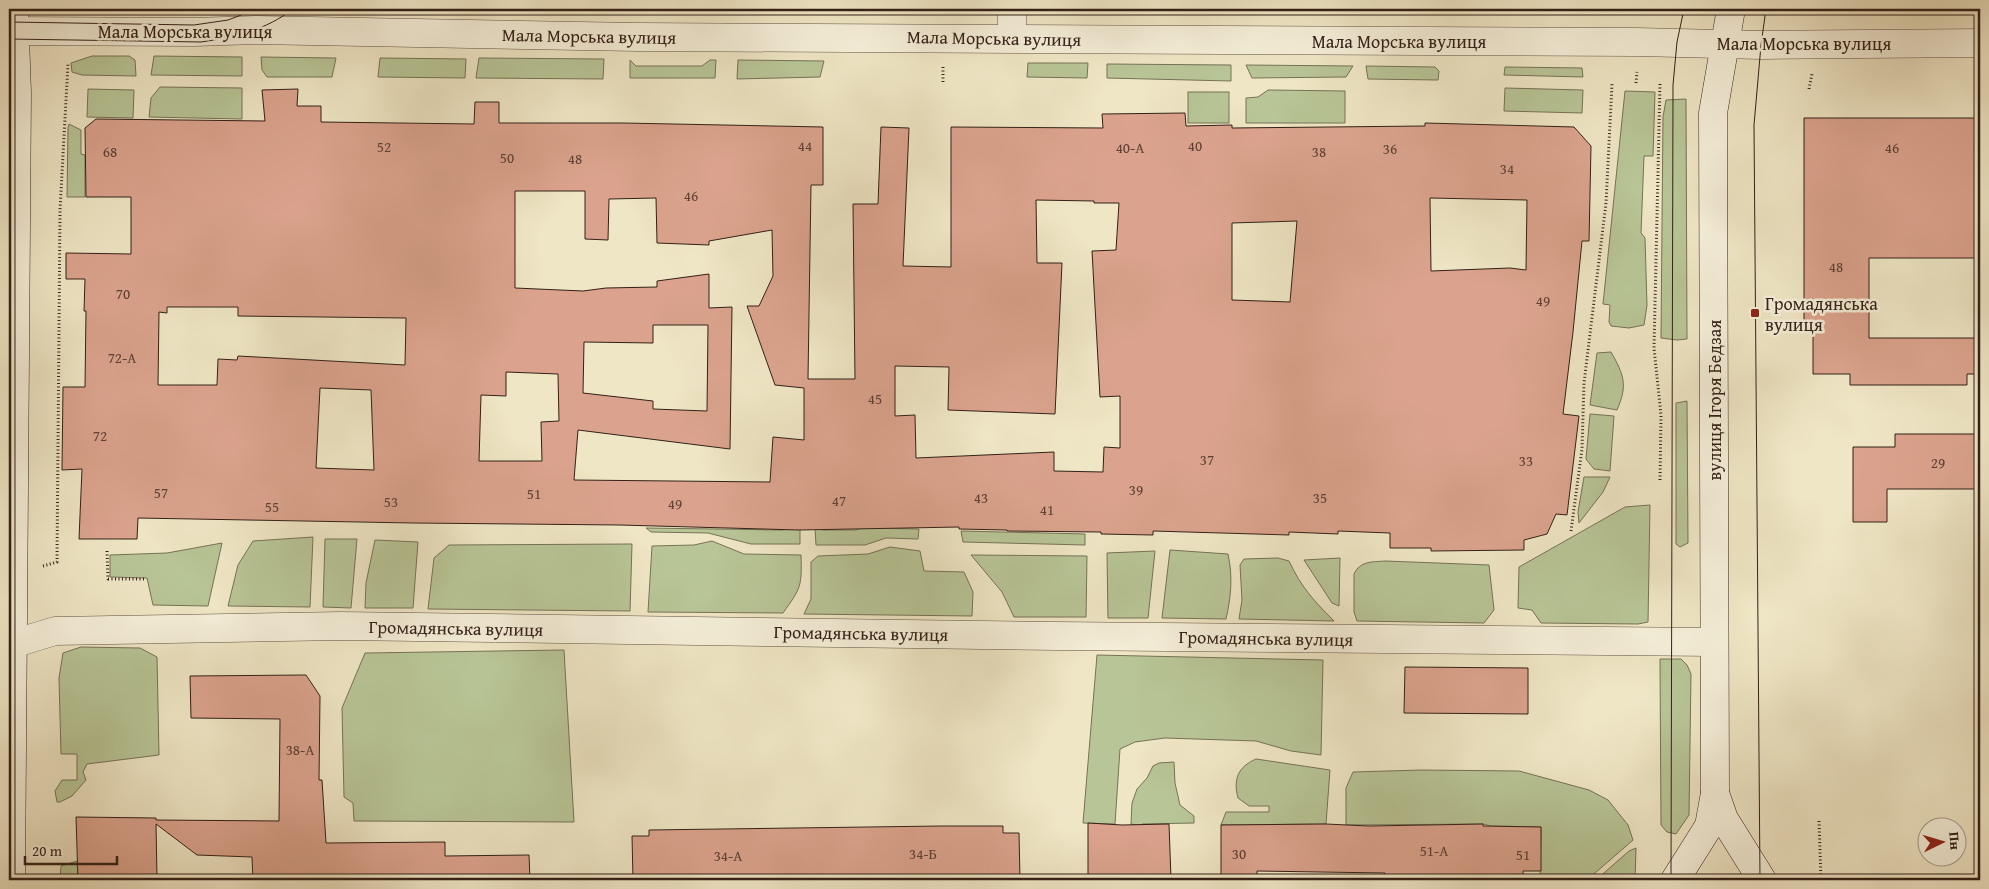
<svg xmlns="http://www.w3.org/2000/svg" width="1989" height="889" font-family="'Gentium Book Plus',serif">
<style>
.green{fill:#b8c596;stroke:#767257}
.building{fill:#dba38d;stroke:#332018;fill-rule:evenodd}
.lines{fill:none;stroke-linecap:round;stroke-linejoin:round}
.street-casing{stroke:#625243;stroke-width:29}
.secondary-casing{stroke:#332018;stroke-width:29}
.path{stroke:#332018;stroke-width:3;stroke-dasharray:1 2.5;stroke-linecap:butt}
.street{stroke:#f5efd9;stroke-width:28}
.secondary{stroke:#f5efd9;stroke-width:28}
.tram{stroke:#332018;stroke-width:1}
.poi-dot{fill:#8f2418;stroke:#f5efd9;stroke-width:2}
.labels{text-anchor:middle;dominant-baseline:central;stroke-width:5;stroke-linejoin:round;paint-order:stroke}
.number-label{font-size:15px;fill:#5d4135}
.street-label{font-size:18px;fill:#332018;stroke:#f5efd9}
.poi-label{font-size:18px;fill:#332018;stroke:#f5efd9;text-anchor:start}
</style>
<rect width="100%" height="100%" fill="#efe6c5"/>
<filter id="stains"><feTurbulence type="fractalNoise" baseFrequency=".004" numOctaves="4"/><feColorMatrix values="0 0 0 0 .2 0 0 0 0 .09 0 0 0 0 .02 0 0 0 .5 -.17"/></filter>
<radialGradient id="worn" r=".72"><stop offset=".6" stop-color="#630" stop-opacity="0"/><stop offset="1" stop-color="#630" stop-opacity=".3"/></radialGradient>
<g class="green">
<path d="M721 9H794L792 12 722 11Z"/>
<path d="M880 9H937V12L880 13Z"/>
<path d="M92 56H129L135 60 136 76 82 75 72 72 71 63Z"/>
<path d="M154 56 242 57V76L151 75Z"/>
<path d="M261 57 336 58 332 77H267L262 70Z"/>
<path d="M380 58 466 59 465 78 378 77Z"/>
<path d="M479 58 604 59 603 79 476 78Z"/>
<path d="M630 60 636 66H702L710 60H716L715 78H630Z"/>
<path d="M738 60 824 61 820 77 737 79Z"/>
<path d="M1028 63H1088L1087 78 1027 77Z"/>
<path d="M1107 64 1231 65V81L1107 78Z"/>
<path d="M1246 65 1353 66 1346 77 1252 78Z"/>
<path d="M1366 66 1435 67 1439 71 1438 80 1368 79Z"/>
<path d="M1505 67 1582 68 1583 77 1504 75Z"/>
<path d="M160 87 242 88V119L149 117 151 98Z"/>
<path d="M1505 88 1583 90 1582 113 1504 111Z"/>
<path d="M88 89 134 90 133 118 87 117Z"/>
<path d="M1268 90 1345 91V123H1246V98L1258 97Z"/>
<path d="M1625 91 1655 92 1653 156H1644L1641 233 1645 238 1647 305 1644 325 1629 328 1611 326 1609 322 1610 305 1603 304Z"/>
<rect x="1188" y="92" width="41" height="31"/>
<path d="M1686 99 1687 339 1677 340 1661 338 1663 117 1666 100Z"/>
<path d="M69 124 81 130V154L85 155V197H67L68 128Z"/>
<path d="M1611 352C1624 375 1628 385 1617 410L1590 405 1597 353Z"/>
<path d="M1687 401 1688 543 1680 547 1676 544V403Z"/>
<path d="M1590 414 1614 416 1610 471 1594 469 1586 459Z"/>
<path d="M1584 477H1610L1603 492 1579 523 1578 512Z"/>
<path d="M1650 505 1648 622 1638 624 1541 623 1532 610 1518 608 1519 567 1625 507Z"/>
<path d="M821 527 822 530H856L862 528 919 529 918 539 886 538 865 545H816L815 528Z"/>
<path d="M646 528 781 530 800 528V544H751L708 533 651 532Z"/>
<path d="M961 531 1085 534V545L963 542Z"/>
<path d="M313 537 310 607 228 606 238 565 253 541Z"/>
<path d="M325 539H357L351 608 323 607Z"/>
<path d="M375 540 418 542 413 608H365L366 583Z"/>
<path d="M712 541 744 554 801 555C802 586 801 588 783 613L648 612 652 546 694 545Z"/>
<path d="M222 543 208 606 153 605 147 578 110 577V555L167 553Z"/>
<path d="M632 544 630 611 428 609 434 558 449 545Z"/>
<path d="M890 547 920 551 924 571 964 572 973 592 972 616 804 614 811 599V562L818 556 868 554Z"/>
<path d="M1170 550 1228 554C1233 577 1231 597 1226 619L1162 618Z"/>
<path d="M1155 551 1148 618H1108L1107 553Z"/>
<path d="M971 555 1087 556 1086 617H1014L1002 592Z"/>
<path d="M1278 558 1289 561C1301 587 1314 601 1334 621L1239 619 1242 600 1240 565 1244 559Z"/>
<path d="M1340 558 1339 606 1332 603 1304 560Z"/>
<path d="M1385 561 1489 565 1494 610 1484 623 1357 621 1354 612V574C1360 561 1372 562 1385 561Z"/>
<path d="M81 647 140 648 157 657 159 755 87 764 83 772 86 780 72 796 60 802H57L55 791 62 780H77V754H61L59 678 63 653Z"/>
<path d="M564 650 574 822 354 821 353 803 344 797 342 708 365 653Z"/>
<path d="M1097 655 1323 660 1321 755 1291 751 1256 741 1165 738 1135 742 1120 749 1115 824 1083 823Z"/>
<path d="M1660 659H1681L1687 665 1691 674 1689 815 1676 834 1667 832 1661 825Z"/>
<path d="M1256 759 1330 770 1326 824 1221 825 1226 812H1269V806H1249L1238 798C1233 779 1238 767 1256 759Z"/>
<path d="M1174 762 1175 783 1180 805 1194 816V823L1142 824 1141 826 1131 824 1132 803 1137 789 1147 778 1153 766 1159 763Z"/>
<path d="M1422 770 1519 771 1589 790 1608 800 1628 825 1633 840 1587 880H1540L1541 827 1491 826 1483 824 1346 825V788L1353 772Z"/>
<path d="M1636 848 1635 880H1596L1629 851Z"/>
<path d="M77 861 78 880H60L61 866Z"/>
</g>
<g class="building">
<path d="M298 89 297 106H321V122L474 124 475 102H499V123H623L823 127V185H811L808 379H855L853 204H878L881 127 909 128 903 266 951 267V127L1103 128 1102 114 1185 113 1186 126 1232 125V128L1425 126V123L1574 127 1591 146 1589 241H1582L1573 332 1563 414 1579 416 1567 515 1556 514 1547 534 1524 540V550L1431 551V548H1390V533L1338 531V534L1289 532V535L1153 531V535L1101 534V532L1007 531V530L959 529V527L799 530 620 525 413 523 138 518 137 539H79L82 469 62 470 63 387H85L86 311H84L85 279H66V253L131 254V197H86L85 128 96 119 265 121 262 90ZM515 191H585V239L608 240 609 199 656 198 657 243 709 245V241L772 230 773 276 759 306H747L775 385 804 388V440L773 437 770 482 574 480 578 430 730 449 732 307 709 308V274L657 281V287L606 288 583 291 515 288ZM1430 198 1527 200 1526 270 1510 268 1431 271ZM1036 200 1094 201V203H1119L1116 250 1092 251 1100 397 1120 396V448L1104 447 1103 472 1054 471V452L916 458 915 415 895 416V366L949 367 948 410 1055 414 1062 263H1037ZM1297 221 1290 302 1232 300V223ZM167 307H238V316L406 318 405 365 238 356 237 360 218 359 217 385H158L159 312 167 313ZM653 325H708L707 411 653 409V401L583 393 584 342 653 343ZM506 372 558 374 559 421 541 422 542 461H479L481 395 506 396ZM320 388 371 390 374 470 316 468Z"/>
<path d="M1804 118H1980V175H1976V258H1869V338H1980V374H1967V385H1850V374H1813V323H1804Z"/>
<path d="M1895 434H1980V489H1887V522H1853V447H1895Z"/>
<path d="M1405 667 1528 668V714L1404 713Z"/>
<path d="M306 675 320 696 319 780H322L326 843 445 842V856L529 855 530 880H253L252 857 197 855 156 824 157 879 78 880 76 817 156 818V820L279 821 280 719 191 718 190 676Z"/>
<path d="M1088 823 1122 825 1169 824 1171 879 1088 880Z"/>
<path d="M1326 824 1369 826 1483 824V826L1541 827V871H1523V880H1455V876L1385 877V873L1257 871V880H1221V825Z"/>
<path d="M941 826H1003V833H1019L1020 880H633L632 836H649V830Z"/>
</g>
<g class="lines">
<g class="street-casing">
<g id="street">
<path d="M9 31 194 32 256 30 637 37 1637 42 1761 45 1980 43"/>
<path d="M1012 38V9"/>
<path d="M9 645 55 631 341 626 1056 636 1714 642"/>
</g>
</g>
<g class="secondary-casing">
<g id="secondary">
<path d="M1715 793 1724 819 1762 880"/>
<path d="M11 880 17 93 14 9"/>
<path d="M1675 880 1709 826 1715 793 1713 113 1731 9"/>
</g>
</g>
<g class="path">
<path d="M943 67V84"/>
<path d="M1636 83 1637 72"/>
<path d="M1809 89 1812 74"/>
<path d="M1660 480 1661 415 1654 348 1660 84"/>
<path d="M1571 531 1582 449 1584 383 1606 203 1612 84"/>
<path d="M107 551 108 579H144"/>
<path d="M43 566 57 562 60 210 68 64"/>
<path d="M1819 821 1821 880"/>
</g>
<use href="#street" class="street"/>
<use href="#secondary" class="secondary"/>
<g class="tram">
<path d="M9 22 194 25 228 20 257 9"/>
<path d="M9 39 201 42C235 37 266 30 293 9"/>
<path d="M1671 880 1673 85 1677 42 1684 9"/>
<path d="M1760 880 1754 125 1761 45 1766 9"/>
</g>
</g>
<rect class="poi-dot" x="1750" y="308" width="10" height="10" rx="2.5"/>
<g class="labels">
<g class="number-label">
<text x="805" y="145">44</text>
<text x="1195" y="145">40</text>
<text x="384" y="146">52</text>
<text x="1130" y="147">40-А</text>
<text x="1892" y="147">46</text>
<text x="1390" y="148">36</text>
<text x="110" y="151">68</text>
<text x="1319" y="151">38</text>
<text x="507" y="157">50</text>
<text x="575" y="158">48</text>
<text x="1507" y="168">34</text>
<text x="691" y="195">46</text>
<text x="1836" y="266">48</text>
<text x="123" y="293">70</text>
<text x="1543" y="300">49</text>
<text x="122" y="357">72-А</text>
<text x="875" y="398">45</text>
<text x="100" y="435">72</text>
<text x="1207" y="459">37</text>
<text x="1526" y="460">33</text>
<text x="1938" y="462">29</text>
<text x="1136" y="489">39</text>
<text x="161" y="492">57</text>
<text x="534" y="493">51</text>
<text x="981" y="497">43</text>
<text x="1320" y="497">35</text>
<text x="839" y="500">47</text>
<text x="391" y="501">53</text>
<text x="675" y="503">49</text>
<text x="272" y="506">55</text>
<text x="1047" y="509">41</text>
<text x="300" y="749">38-А</text>
<text x="1434" y="850">51-А</text>
<text x="923" y="853">34-Б</text>
<text x="1239" y="853">30</text>
<text x="1523" y="854">51</text>
<text x="728" y="855">34-A</text>
</g>
<g class="street-label">
<text x="185" y="31">Мала Морська вулиця</text>
<text transform="translate(589 36) rotate(1)">Мала Морська вулиця</text>
<text transform="translate(994 38) rotate(1)">Мала Морська вулиця</text>
<text x="1399" y="41">Мала Морська вулиця</text>
<text x="1804" y="43">Мала Морська вулиця</text>
<text transform="translate(1714 400) rotate(-90)">вулиця Ігоря Бедзая</text>
<text transform="translate(456 628) rotate(1)">Громадянська вулиця</text>
<text transform="translate(861 633) rotate(1)">Громадянська вулиця</text>
<text transform="translate(1266 638) rotate(1)">Громадянська вулиця</text>
</g>
<g class="poi-label">
<text x="1765" y="303">Громадянська<tspan x="1765" dy="21">вулиця</tspan></text>
</g>
</g>
<rect width="1989" height="889" fill="none" stroke="#efe6c5" stroke-width="30"/>
<rect x="10" y="10" width="1969" height="869" fill="none" stroke="#332018" stroke-width="2.5"/>
<rect x="15" y="15" width="1959" height="859" fill="none" stroke="#332018"/>
<g transform="translate(1942 842) rotate(85)"><circle r="24" fill="#f5efd9" stroke="#a79c8c"/>
<path d="M0-4L9 19L0 12L-9 19Z" fill="#8f2418"/>
<text y="-8" font-size="14" font-weight="bold" text-anchor="middle" fill="#332018">Пн</text>
</g>
<path d="M25 856v8h92v-8" fill="none" stroke="#332018" stroke-width="2.5"/>
<text x="32" y="856" font-size="15" fill="#332018" stroke="#f5efd9" stroke-width="4" paint-order="stroke">20 m</text>
<rect width="100%" height="100%" filter="url(#stains)"/>
<rect width="100%" height="100%" fill="url(#worn)"/>
</svg>
